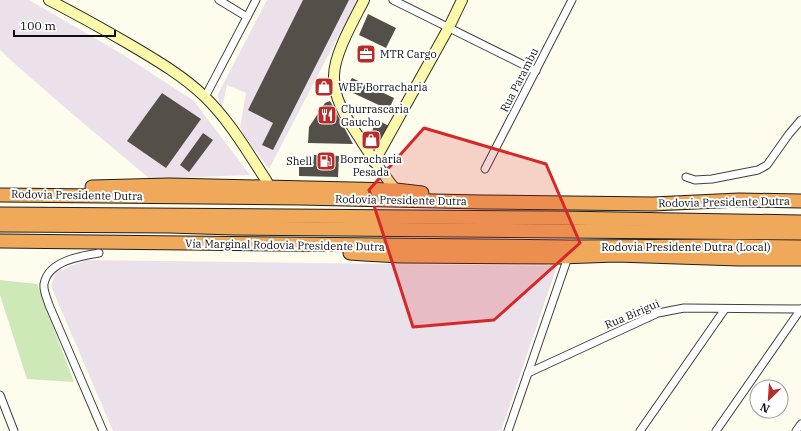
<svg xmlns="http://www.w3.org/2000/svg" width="801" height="431" font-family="'IBM Plex Serif',serif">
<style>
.industrial{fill:#ebe1eb}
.green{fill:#cee8b8}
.building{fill:#554f4a}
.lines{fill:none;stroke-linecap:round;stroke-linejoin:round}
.street-casing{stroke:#404040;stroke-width:9}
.secondary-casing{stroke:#2f2f2f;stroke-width:12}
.highway-casing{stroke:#1e1e1e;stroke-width:15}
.street{stroke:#fff;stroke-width:7}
.secondary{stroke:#fdf9aa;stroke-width:10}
.highway{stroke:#f0a85a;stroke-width:13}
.marked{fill:#d62828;fill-opacity:0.2;stroke:#d62828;stroke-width:3;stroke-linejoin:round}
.labels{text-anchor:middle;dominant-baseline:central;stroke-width:4;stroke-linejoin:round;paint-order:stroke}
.poi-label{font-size:11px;fill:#0d0d0d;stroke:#fff;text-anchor:start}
.street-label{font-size:11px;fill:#0d0d0d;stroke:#fff}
</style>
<rect width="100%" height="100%" fill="#fefced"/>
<g class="industrial">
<path d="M0 0H29L122 54 194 101 250 175 150 179 76 117 15 64 0 50Z"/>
<path d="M267 0H357L269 169 244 135 240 127 246 93 227 85 222 107 219 105 218 94Z"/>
<path d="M86 260 557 266 501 431H113L51 286 56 272Z"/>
</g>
<path class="green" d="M0 280 37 284 74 382 27 379 0 295Z"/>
<g class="building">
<path d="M303 0H349L273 150 262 145 273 123 248 110Z"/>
<path d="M368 14 396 28 386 48 359 35Z"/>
<path d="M352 78 394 98 387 114 381 111 383 107 353 93 349 83Z"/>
<path d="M328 80 330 90 319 93 317 83Z"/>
<path d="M162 93 201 119 166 168 127 141Z"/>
<path d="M330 101 353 144 308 143 309 127 325 103Z"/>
<path d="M377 120 389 126 376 150 374 149 368 140Z"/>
<path d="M203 133 213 140 189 172 180 165Z"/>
<path d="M314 155 339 156 338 177 299 176V167H313Z"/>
</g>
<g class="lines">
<g class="street-casing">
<g id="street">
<path d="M219 0 247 17"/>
<path d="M393 0 536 71"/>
<path d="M205 97 256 0"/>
<path d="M485 169 572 0"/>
<path d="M686 177 695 180 712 179 758 170 767 165 789 134 801 120"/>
<path d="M99 253C80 256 48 261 44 284 43 291 47 298 49 305L103 431"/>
<path d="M528 373 658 313 684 308 801 309"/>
<path d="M0 395 14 431"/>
<path d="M508 431 567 260"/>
<path d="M640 431 725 309"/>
<path d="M716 431 801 309"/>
<path d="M796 431 801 424"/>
</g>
</g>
<g class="secondary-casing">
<g id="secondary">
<path d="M49 0C76 14 103 29 129 44 156 60 182 75 204 96 229 120 247 151 266 180L270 188"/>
<path d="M364 0C354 20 334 54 334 76 333 101 350 123 362 142 373 159 383 175 396 190"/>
<path d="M374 162 449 27 462 0"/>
</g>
</g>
<g class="highway-casing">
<g id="highway">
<path d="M92 187 169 185 396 190 422 193"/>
<path d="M0 195 300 198 481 202 653 204 739 200 801 201"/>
<path d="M0 214C186 217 373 216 560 218 640 219 720 221 801 222"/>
<path d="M0 225 169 226 234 228 801 233"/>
<path d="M0 241 570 247 733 246 801 247"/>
<path d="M350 253 364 254 400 256 560 257 616 255 739 259H801"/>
</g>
</g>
<use href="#street" class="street"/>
<use href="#secondary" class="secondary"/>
<use href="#highway" class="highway"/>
</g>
<path class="marked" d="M424 128 546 164 580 243 494 320 413 327 369 190Z"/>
<defs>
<g id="office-square" transform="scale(1)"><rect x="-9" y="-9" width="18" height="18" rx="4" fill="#b92b29" stroke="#fff"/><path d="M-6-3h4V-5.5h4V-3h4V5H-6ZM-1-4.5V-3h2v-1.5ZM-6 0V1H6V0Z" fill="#fff"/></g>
<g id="shop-square" transform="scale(1)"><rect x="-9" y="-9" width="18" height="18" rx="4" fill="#b92b29" stroke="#fff"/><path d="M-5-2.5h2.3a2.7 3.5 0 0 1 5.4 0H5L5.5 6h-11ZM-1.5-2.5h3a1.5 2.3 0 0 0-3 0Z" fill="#fff"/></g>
<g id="restaurant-square" transform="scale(1)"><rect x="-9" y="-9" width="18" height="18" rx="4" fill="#b92b29" stroke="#fff"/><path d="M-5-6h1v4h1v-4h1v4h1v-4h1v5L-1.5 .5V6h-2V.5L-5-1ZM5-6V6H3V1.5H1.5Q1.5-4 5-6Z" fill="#fff"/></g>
<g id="fuel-square" transform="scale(1)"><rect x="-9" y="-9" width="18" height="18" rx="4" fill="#b92b29" stroke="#fff"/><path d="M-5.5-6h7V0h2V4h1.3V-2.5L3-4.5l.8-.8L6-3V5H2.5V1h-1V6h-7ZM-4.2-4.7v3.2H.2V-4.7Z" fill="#fff"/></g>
</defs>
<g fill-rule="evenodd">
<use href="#office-square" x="366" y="54"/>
<use href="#shop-square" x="324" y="87"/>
<use href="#restaurant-square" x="327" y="115"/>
<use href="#shop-square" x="371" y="140"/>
<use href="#fuel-square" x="326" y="161"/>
</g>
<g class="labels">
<g class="poi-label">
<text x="380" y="54">MTR Cargo</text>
<text x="338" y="87">WBF Borracharia</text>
<text x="341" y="109">Churrascaria<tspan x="341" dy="13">Gaucho</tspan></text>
<text x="371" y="159" text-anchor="middle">Borracharia<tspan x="371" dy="13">Pesada</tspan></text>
<text x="312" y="161" text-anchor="end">Shell</text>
</g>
<g class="street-label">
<text transform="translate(519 80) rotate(-63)">Rua Parambu</text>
<text transform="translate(77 195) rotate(1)">Rodovia Presidente Dutra</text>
<text transform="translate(401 200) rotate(1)">Rodovia Presidente Dutra</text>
<text transform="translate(724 202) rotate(-1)">Rodovia Presidente Dutra</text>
<text transform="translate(285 245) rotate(1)">Via Marginal Rodovia Presidente Dutra</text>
<text x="686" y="247">Rodovia Presidente Dutra (Local)</text>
<text transform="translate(632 314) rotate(-23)">Rua Birigui</text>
</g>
</g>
<g transform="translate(769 399) rotate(205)"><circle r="19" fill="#ffffff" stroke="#9e9e9e"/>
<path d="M0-3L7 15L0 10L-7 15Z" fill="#b92b29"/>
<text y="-6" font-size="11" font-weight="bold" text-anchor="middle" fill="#0d0d0d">N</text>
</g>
<path d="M14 30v6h101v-6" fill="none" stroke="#0d0d0d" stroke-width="2"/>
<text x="20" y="30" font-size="12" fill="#0d0d0d" stroke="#ffffff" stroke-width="3" paint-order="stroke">100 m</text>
</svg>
